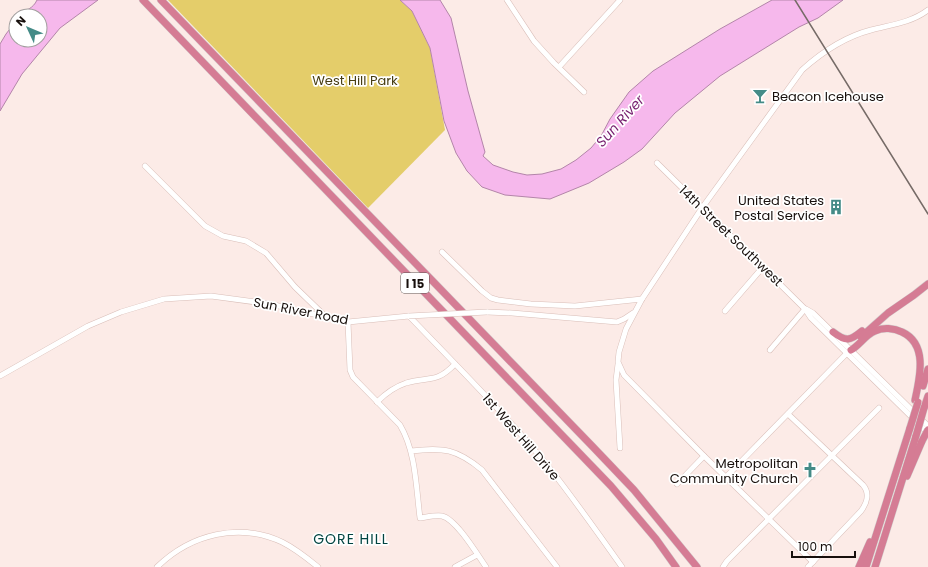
<svg xmlns="http://www.w3.org/2000/svg" width="928" height="567" font-family="Poppins,sans-serif">
<style>
.park{fill:#e4cd6a}
.water{fill:#f6b8ec;stroke:#b385a9}
.lines{fill:none;stroke-linecap:round;stroke-linejoin:round}
.minor-casing{stroke:#d9beb8;stroke-width:6}
.highway-casing{stroke:#d1cfce;stroke-width:8}
.minor{stroke:#fff;stroke-width:5}
.highway{stroke:#d57c94;stroke-width:7}
.rail{stroke:#766b67;stroke-width:1.5}
.minor-bridge-casing{stroke:#d9beb8;stroke-width:6;stroke-linecap:butt}
.highway-bridge-casing{stroke:#d1cfce;stroke-width:8;stroke-linecap:butt}
.minor-bridge{stroke:#fff;stroke-width:5}
.highway-bridge{stroke:#d57c94;stroke-width:7}
.labels{text-anchor:middle;dominant-baseline:central;stroke-width:3.5;stroke-linejoin:round;paint-order:stroke}
.shield{fill:#fff;stroke:#5d5755;stroke-width:1}
.shield-label{font-size:12px;font-weight:bold;fill:#170f0c}
.park-label{font-size:13px;fill:#483e13;stroke:#fff}
.poi-label{font-size:13px;fill:#170f0c;stroke:#fff;text-anchor:end}
.street-label{font-size:13px;fill:#170f0c;stroke:#fff}
.water-label{font-size:14px;font-style:italic;fill:#761e6e;stroke:#fff}
.neighbourhood-label{font-size:14px;letter-spacing:1px;fill:#014441;stroke:#fff}
</style>
<rect width="100%" height="100%" fill="#fcebe7"/>
<path class="park" d="M168 0H400L412 11 430 48 445 130 368 208Z"/>
<g class="water">
<path d="M37 0H98L60 28 22 74 0 111V44L6 34 16 21V40H40V16H20C26 9 33 9 37 0Z"/>
<path d="M400 0H440L451 18 468 91 485 152 483 156 493 165 513 172 527 175 542 174 561 169 576 160 591 148 601 136 610 119 629 92 653 71 720 29 772 0H843L818 18 799 27 720 76 675 113 642 149 624 162 589 183 550 199 505 195 482 187 467 171 456 153 444 121 430 48 412 11Z"/>
</g>
<g class="lines">
<g class="minor-casing">
<g id="minor">
<path d="M507 0 534 41 554 63 584 92"/>
<path d="M559 67 620 0"/>
<path d="M657 163 805 309 811 318 928 433"/>
<path d="M145 166 205 226 223 236 246 241 266 253 295 287 325 316"/>
<path d="M442 252 482 291 491 298 498 300 531 304 575 306 642 299"/>
<path d="M806 309 813 313 928 426"/>
<path d="M725 311 763 267"/>
<path d="M487 312 512 313 617 322 624 319 633 313"/>
<path d="M348 322 350 370 353 377 400 425C416 452 416 487 420 518 427 517 435 515 442 516 456 519 477 554 486 567"/>
<path d="M770 350 805 309"/>
<path d="M618 364 616 380 620 448"/>
<path d="M0 376 88 326 121 312 164 299 211 296 270 304 348 322 409 316C456 365 505 414 548 466 574 499 598 533 622 567"/>
<path d="M377 402C386 393 394 387 406 383 429 376 436 384 455 364"/>
<path d="M788 414 863 485C870 493 867 503 861 511L808 567"/>
<path d="M411 451C443 447 457 449 482 470L557 567"/>
<path d="M726 477 848 352"/>
<path d="M677 484 704 456"/>
<path d="M813 562 704 456 624 375 618 362 619 352 626 329 642 299 702 208 802 70C822 52 844 37 871 30 890 25 911 23 928 10"/>
<path d="M157 567C191 534 239 522 282 542 296 549 307 558 318 567"/>
<path d="M455 567 477 555"/>
<path d="M723 567 727 561 879 408"/>
</g>
</g>
<g class="highway-casing">
<g id="highway">
<path d="M143 0 611 486 656 539 676 567"/>
<path d="M161 0 594 448 634 490 697 567"/>
<path d="M833 332C846 342 850 341 862 331"/>
<path d="M861 337 888 313 914 295 928 284"/>
<path d="M851 350C860 345 865 335 875 331 883 327 894 328 902 332 928 344 920 377 915 400"/>
<path d="M923 386 928 369"/>
<path d="M924 408 928 396"/>
<path d="M907 476 922 441"/>
<path d="M859 567 870 542"/>
<path d="M866 567 910 428"/>
<path d="M875 567 916 436"/>
</g>
</g>
<use href="#minor" class="minor"/>
<use href="#highway" class="highway"/>
<path class="rail" d="M795 0 928 214"/>
<g class="minor-bridge-casing">
<path id="minor-bridge" d="M409 316 487 312"/>
</g>
<g class="highway-bridge-casing">
<g id="highway-bridge">
<path d="M910 428 918 402"/>
<path d="M916 436 924 408"/>
<path d="M922 441 928 430"/>
</g>
</g>
<use href="#minor-bridge" class="minor-bridge"/>
<use href="#highway-bridge" class="highway-bridge"/>
</g>
<defs>
<g id="bar-bare" transform="scale(1.2)"><path d="M-6-5H6L.8 .8V4.5H3.5V6h-7V4.5H-.8V.8Z" fill="#448b87" stroke="#fff" stroke-width="2.5" paint-order="stroke"/></g>
<g id="building-bare" transform="scale(1.2)"><path d="M-4-6H4V6H1V3H-1V6H-4ZM-2.5-4.3h1.7v1.8h-1.7ZM.8-4.3h1.7v1.8H.8ZM-2.5-1h1.7V.8h-1.7ZM.8-1h1.7V.8H.8Z" fill="#448b87" stroke="#fff" stroke-width="2.5" paint-order="stroke"/></g>
<g id="church-bare" transform="scale(1.2)"><path d="M-1.2-6h2.4v3.5h3.3v2.4h-3.3V6h-2.4V-.1h-3.3v-2.4h3.3Z" fill="#448b87" stroke="#fff" stroke-width="2.5" paint-order="stroke"/></g>
</defs>
<g fill-rule="evenodd">
<use href="#bar-bare" x="760" y="96"/>
<use href="#building-bare" x="836" y="207"/>
<use href="#church-bare" x="810" y="470"/>
</g>
<g class="labels">
<rect class="shield" x="401" y="273" width="28" height="20" rx="3"/>
<g class="shield-label">
<text x="415" y="283">I 15</text>
</g>
<g class="park-label">
<text x="355" y="80">West Hill Park</text>
</g>
<g class="poi-label">
<text x="772" y="96" text-anchor="start">Beacon Icehouse</text>
<text x="824" y="200">United States<tspan x="824" dy="15">Postal Service</tspan></text>
<text x="798" y="463">Metropolitan<tspan x="798" dy="15">Community Church</tspan></text>
</g>
<g class="street-label">
<text transform="translate(731 236) rotate(44)">14th Street Southwest</text>
<text transform="translate(301 311) rotate(11)">Sun River Road</text>
<text transform="translate(521 437) rotate(49)">1st West Hill Drive</text>
</g>
<g class="water-label">
<text transform="translate(620 121) rotate(-48)">Sun River</text>
</g>
<g class="neighbourhood-label">
<text x="351" y="539">GORE HILL</text>
</g>
</g>
<g transform="translate(28 28) rotate(314)"><circle r="19" fill="#ffffff" stroke="#a29f9e"/>
<path d="M0-3L7 15L0 10L-7 15Z" fill="#448b87"/>
<text y="-6" font-size="11" font-weight="bold" text-anchor="middle" fill="#170f0c">N</text>
</g>
<path d="M792 551v6h63v-6" fill="none" stroke="#170f0c" stroke-width="2"/>
<text x="798" y="551" font-size="12" fill="#170f0c" stroke="#ffffff" stroke-width="3" paint-order="stroke">100 m</text>
</svg>
